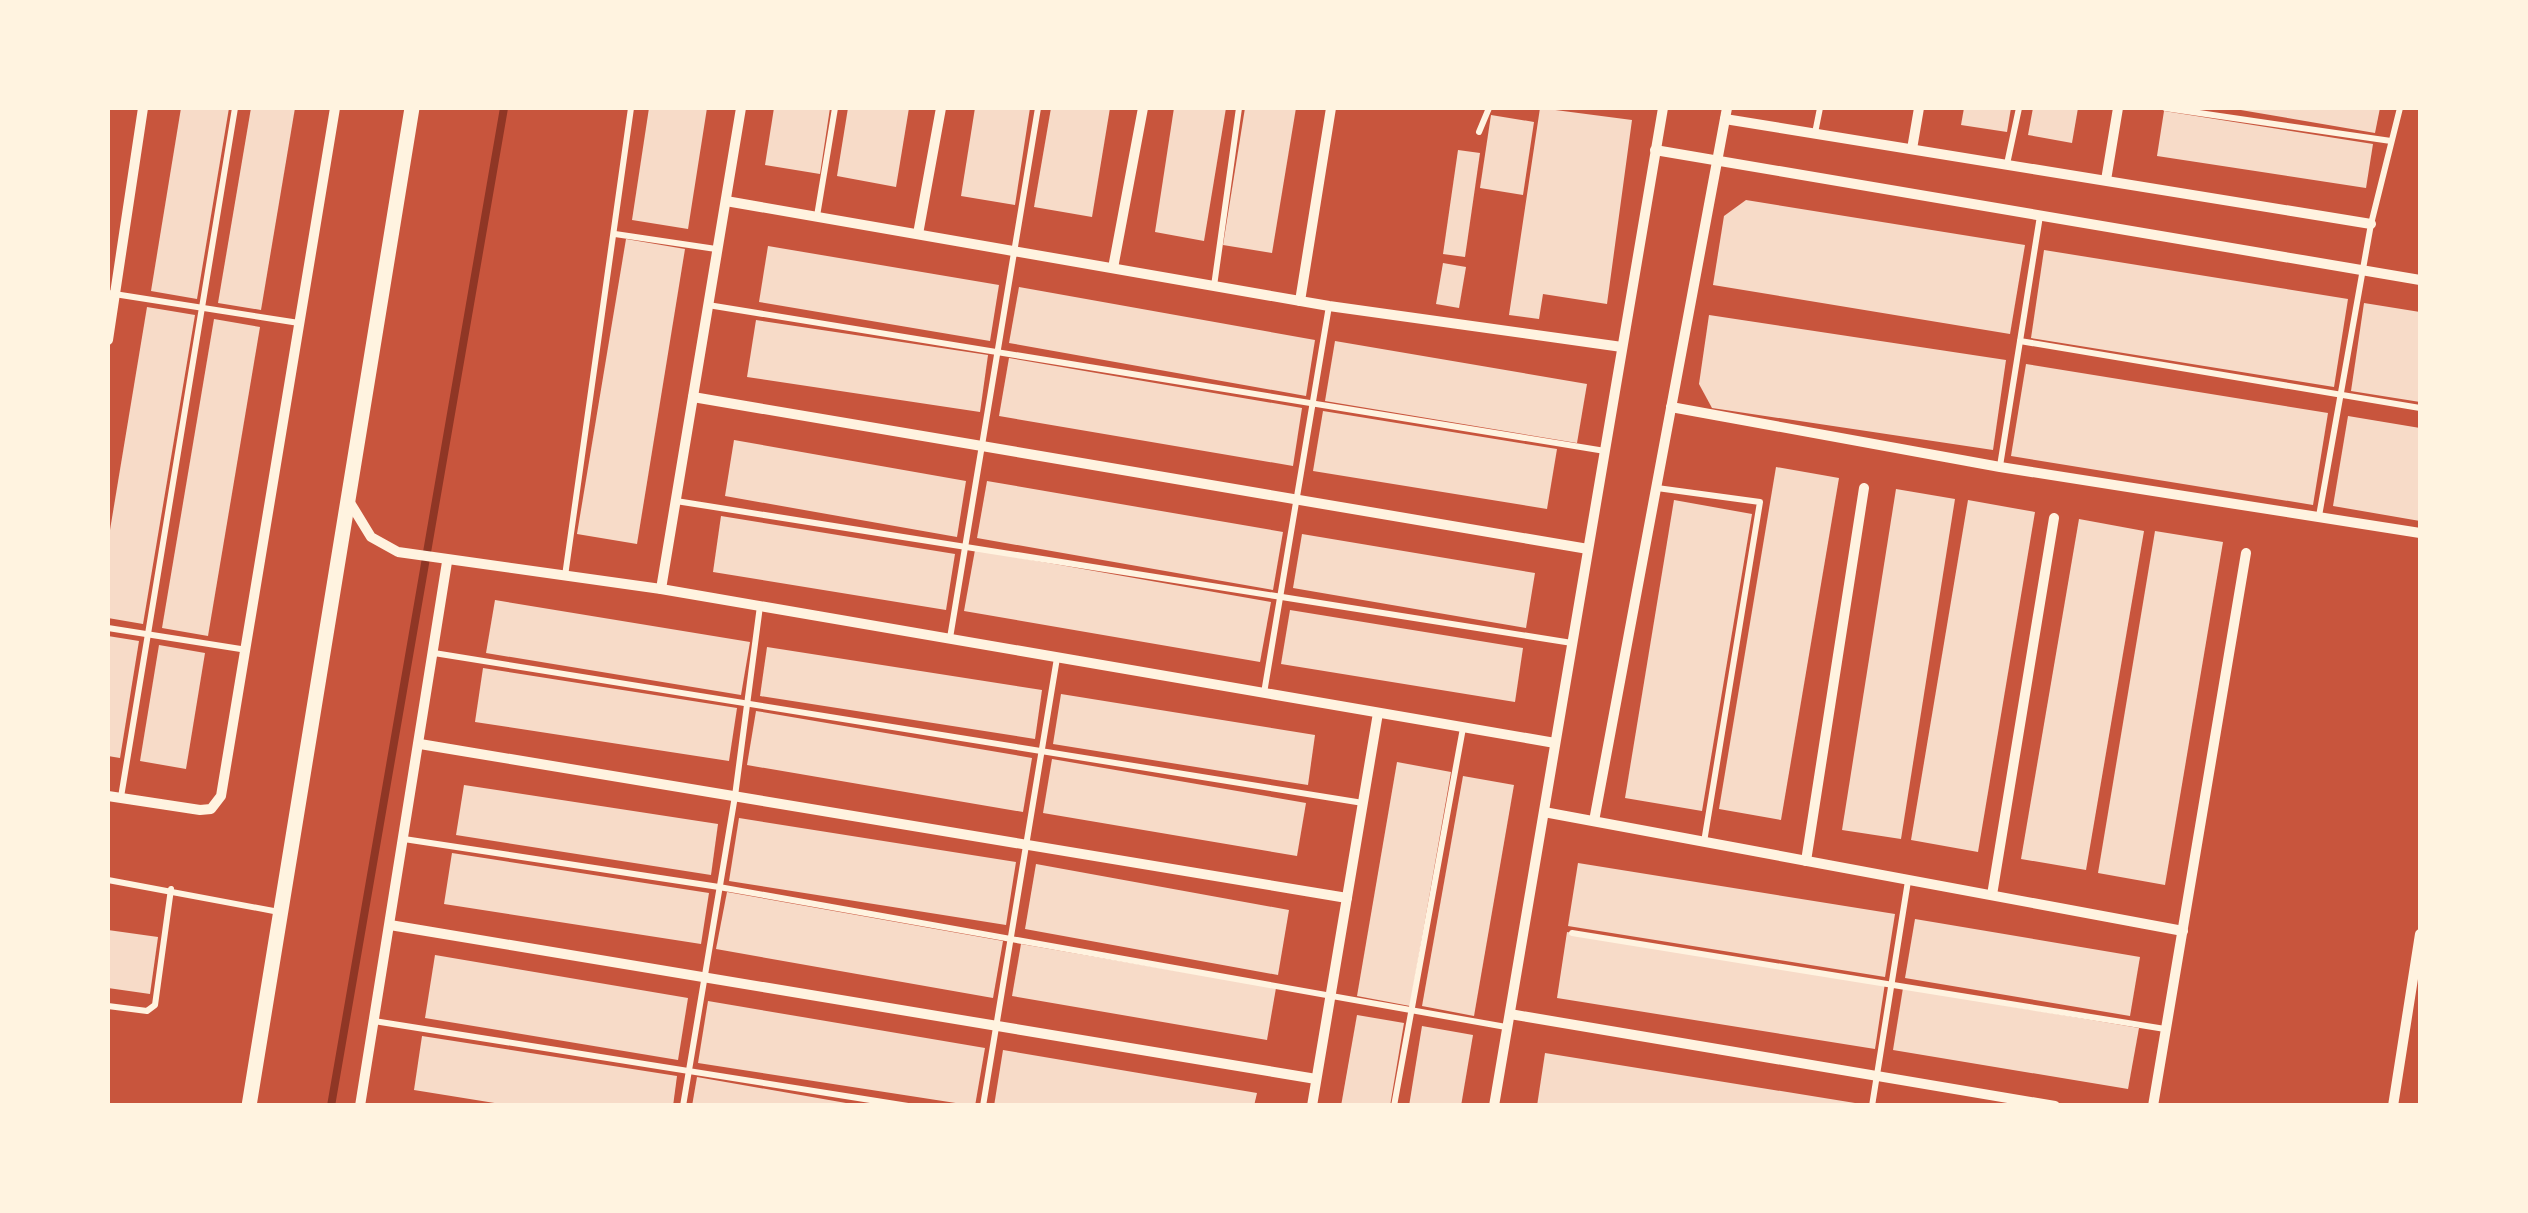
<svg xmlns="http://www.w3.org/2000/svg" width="2528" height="1213" font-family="Bitter,serif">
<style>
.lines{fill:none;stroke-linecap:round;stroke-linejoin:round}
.stream{stroke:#8f3625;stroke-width:8}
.building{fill:#f7dbc8}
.service{stroke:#fff3e0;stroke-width:6}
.minor{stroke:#fff3e0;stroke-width:10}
.tertiary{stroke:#fff3e0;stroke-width:15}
</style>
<rect width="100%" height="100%" fill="#c8553d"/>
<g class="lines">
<path class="stream" d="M331 1106 504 108"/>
</g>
<g class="building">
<path d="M181 108H229L197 299 151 291Z"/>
<path d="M251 108H295L261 310 218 303Z"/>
<path d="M649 108H707L688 229 632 220Z"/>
<path d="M774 108H830L820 174 765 165Z"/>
<path d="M848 108H909L896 187 837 176Z"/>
<path d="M975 108H1030L1015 205 961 196Z"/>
<path d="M1051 108H1110L1092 217 1034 207Z"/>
<path d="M1174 108H1226L1204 241 1155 232Z"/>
<path d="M1245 108H1296L1272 253 1223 245Z"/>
<path d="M1540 108 1632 120 1607 304 1543 294 1539 319 1509 315Z"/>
<path d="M1964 108H2011L2007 132 1961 125Z"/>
<path d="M2033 108H2078L2072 143 2028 135Z"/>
<path d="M2229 108H2380L2375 133Z"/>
<path d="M2164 111 2373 144 2366 188 2157 156Z"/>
<path d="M1491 115 1534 122 1523 195 1480 188Z"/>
<path d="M1458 150 1480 153 1465 257 1443 254Z"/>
<path d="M1746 200 2025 245 2010 334 1713 285 1724 216Z"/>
<path d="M626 239 685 249 637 544 577 534Z"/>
<path d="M768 246 999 285 990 341 759 302Z"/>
<path d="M2044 250 2348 299 2334 387 2031 338Z"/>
<path d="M1443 263 1466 267 1459 308 1436 304Z"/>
<path d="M1019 287 1315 340 1306 396 1009 343Z"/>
<path d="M2364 303 2420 312V402L2351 391Z"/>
<path d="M147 307 195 315 143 624 108 618V542Z"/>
<path d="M1709 315 2006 360 1993 450 1712 408 1699 384Z"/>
<path d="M214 319 260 327 208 636 162 628Z"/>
<path d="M756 320 988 355 980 412 747 377Z"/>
<path d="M1335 341 1587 384 1577 443 1325 401Z"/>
<path d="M1009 358 1302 408 1293 466 999 416Z"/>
<path d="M2026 364 2328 413 2313 505 2011 456Z"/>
<path d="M1323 411 1557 449 1547 509 1313 471Z"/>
<path d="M2348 416 2420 428V521L2333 506Z"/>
<path d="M734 440 966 481 957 537 725 496Z"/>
<path d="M1776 467 1839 478 1781 820 1719 809Z"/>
<path d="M987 481 1283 532 1273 590 977 538Z"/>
<path d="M1896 489 1955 499 1901 839 1842 830Z"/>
<path d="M1674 500 1752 514 1702 811 1625 798Z"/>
<path d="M1968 500 2035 512 1978 852 1911 840Z"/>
<path d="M721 516 955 554 946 610 713 572Z"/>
<path d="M2079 519 2144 531 2086 870 2021 859Z"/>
<path d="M2155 531 2223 542 2165 885 2098 873Z"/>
<path d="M1302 534 1535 573 1526 628 1293 588Z"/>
<path d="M975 550 1271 602 1260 662 964 611Z"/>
<path d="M495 600 750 642 741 695 486 653Z"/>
<path d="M1290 610 1523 648 1515 702 1281 664Z"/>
<path d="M108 636 139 641 120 758 108 756Z"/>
<path d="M159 645 205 653 186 769 140 761Z"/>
<path d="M767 647 1042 690 1035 739 760 696Z"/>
<path d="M483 668 737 708 729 761 475 722Z"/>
<path d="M1061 694 1315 735 1308 785 1053 744Z"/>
<path d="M756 711 1032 758 1023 812 747 765Z"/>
<path d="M1052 759 1306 803 1297 856 1043 813Z"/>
<path d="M1397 762 1451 772 1410 1006 1357 996Z"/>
<path d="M1463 776 1514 785 1474 1016 1422 1006Z"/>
<path d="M464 785 718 824 711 875 456 835Z"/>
<path d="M739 818 1016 862 1006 925 729 881Z"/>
<path d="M452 853 709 893 701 944 444 904Z"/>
<path d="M1578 863 1895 914 1885 977 1568 926Z"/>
<path d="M1036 864 1289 910 1278 975 1025 929Z"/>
<path d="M727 892 1003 941 993 998 716 949Z"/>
<path d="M1915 919 2140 957 2130 1016 1905 978Z"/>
<path d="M108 930 158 937 150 994 108 988Z"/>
<path d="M1567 932 1885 983 1875 1049 1557 998Z"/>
<path d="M1021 944 1276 988 1267 1040 1012 996Z"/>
<path d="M435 955 688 998 678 1060 425 1018Z"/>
<path d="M1903 988 2139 1028 2128 1089 1893 1050Z"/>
<path d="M708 1001 985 1048 975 1106 698 1063Z"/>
<path d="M1357 1015 1404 1023 1390 1106H1341Z"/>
<path d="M1422 1026 1473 1035 1461 1106H1409Z"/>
<path d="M422 1036 677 1076 673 1106H513L414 1090Z"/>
<path d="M1003 1050 1257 1093 1254 1106H994Z"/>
<path d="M1545 1053 1855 1103V1106H1537Z"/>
<path d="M697 1077 846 1103V1106H692Z"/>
</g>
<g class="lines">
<g class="service">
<path d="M2165 108 2391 141"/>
<path d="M1479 132 1489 108"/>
<path d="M1815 133 1820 108"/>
<path d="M2007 164 2019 108"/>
<path d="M817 216 835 108"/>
<path d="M615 234 716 249"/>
<path d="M1214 286 1239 108"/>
<path d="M108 293 299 323"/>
<path d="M708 305 1605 451"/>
<path d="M2020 341 2420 408"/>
<path d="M2000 466 2040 216"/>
<path d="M1657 488 1760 502 1704 842"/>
<path d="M676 501 1572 643"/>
<path d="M2319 516 2371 224 2400 108"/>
<path d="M565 576 631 108"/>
<path d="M108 628 247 650"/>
<path d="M950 638 1038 108"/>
<path d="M434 653 1363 803"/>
<path d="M1264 693 1329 306"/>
<path d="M121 797 235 108"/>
<path d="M404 839 719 887 1506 1027"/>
<path d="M108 880 279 912"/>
<path d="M1572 933 2165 1029"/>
<path d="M108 1006 147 1011 155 1005 171 889"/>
<path d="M374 1021 908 1106"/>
<path d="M683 1106 735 796 760 606"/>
<path d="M983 1106 1057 658"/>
<path d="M1394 1106 1463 728"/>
<path d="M1872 1106 1908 881"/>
</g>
<g class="minor">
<path d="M1725 119 2371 224"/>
<path d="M1912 149 1919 108"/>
<path d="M1655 150 2420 280"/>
<path d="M2106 180 2118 108"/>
<path d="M726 201 1329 306 1622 347"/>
<path d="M918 234 941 108"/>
<path d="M1113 268 1143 108"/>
<path d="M1300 301 1331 108"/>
<path d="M108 340 143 108"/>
<path d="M693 397 1588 549"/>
<path d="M1671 407 2000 467 2420 533"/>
<path d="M349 501 371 537 398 552 661 589 1555 743"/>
<path d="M661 589 741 108"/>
<path d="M420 744 1347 898"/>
<path d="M108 796 200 810 211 809 221 796 335 108"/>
<path d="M1544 812 2183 931"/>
<path d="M1594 821 1727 108"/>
<path d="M1806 861 1864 488"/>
<path d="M1992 895 2054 518"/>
<path d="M390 925 1316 1079"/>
<path d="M1510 1014 2055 1106"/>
<path d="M360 1106 447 562"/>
<path d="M1312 1106 1378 713"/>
<path d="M1494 1106 1663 108"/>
<path d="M2153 1106 2246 553"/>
<path d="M2393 1106 2420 934"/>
</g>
<path class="tertiary" d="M249 1106 412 108"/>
</g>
<rect width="2528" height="1213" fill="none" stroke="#fff3e0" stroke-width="220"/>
</svg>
